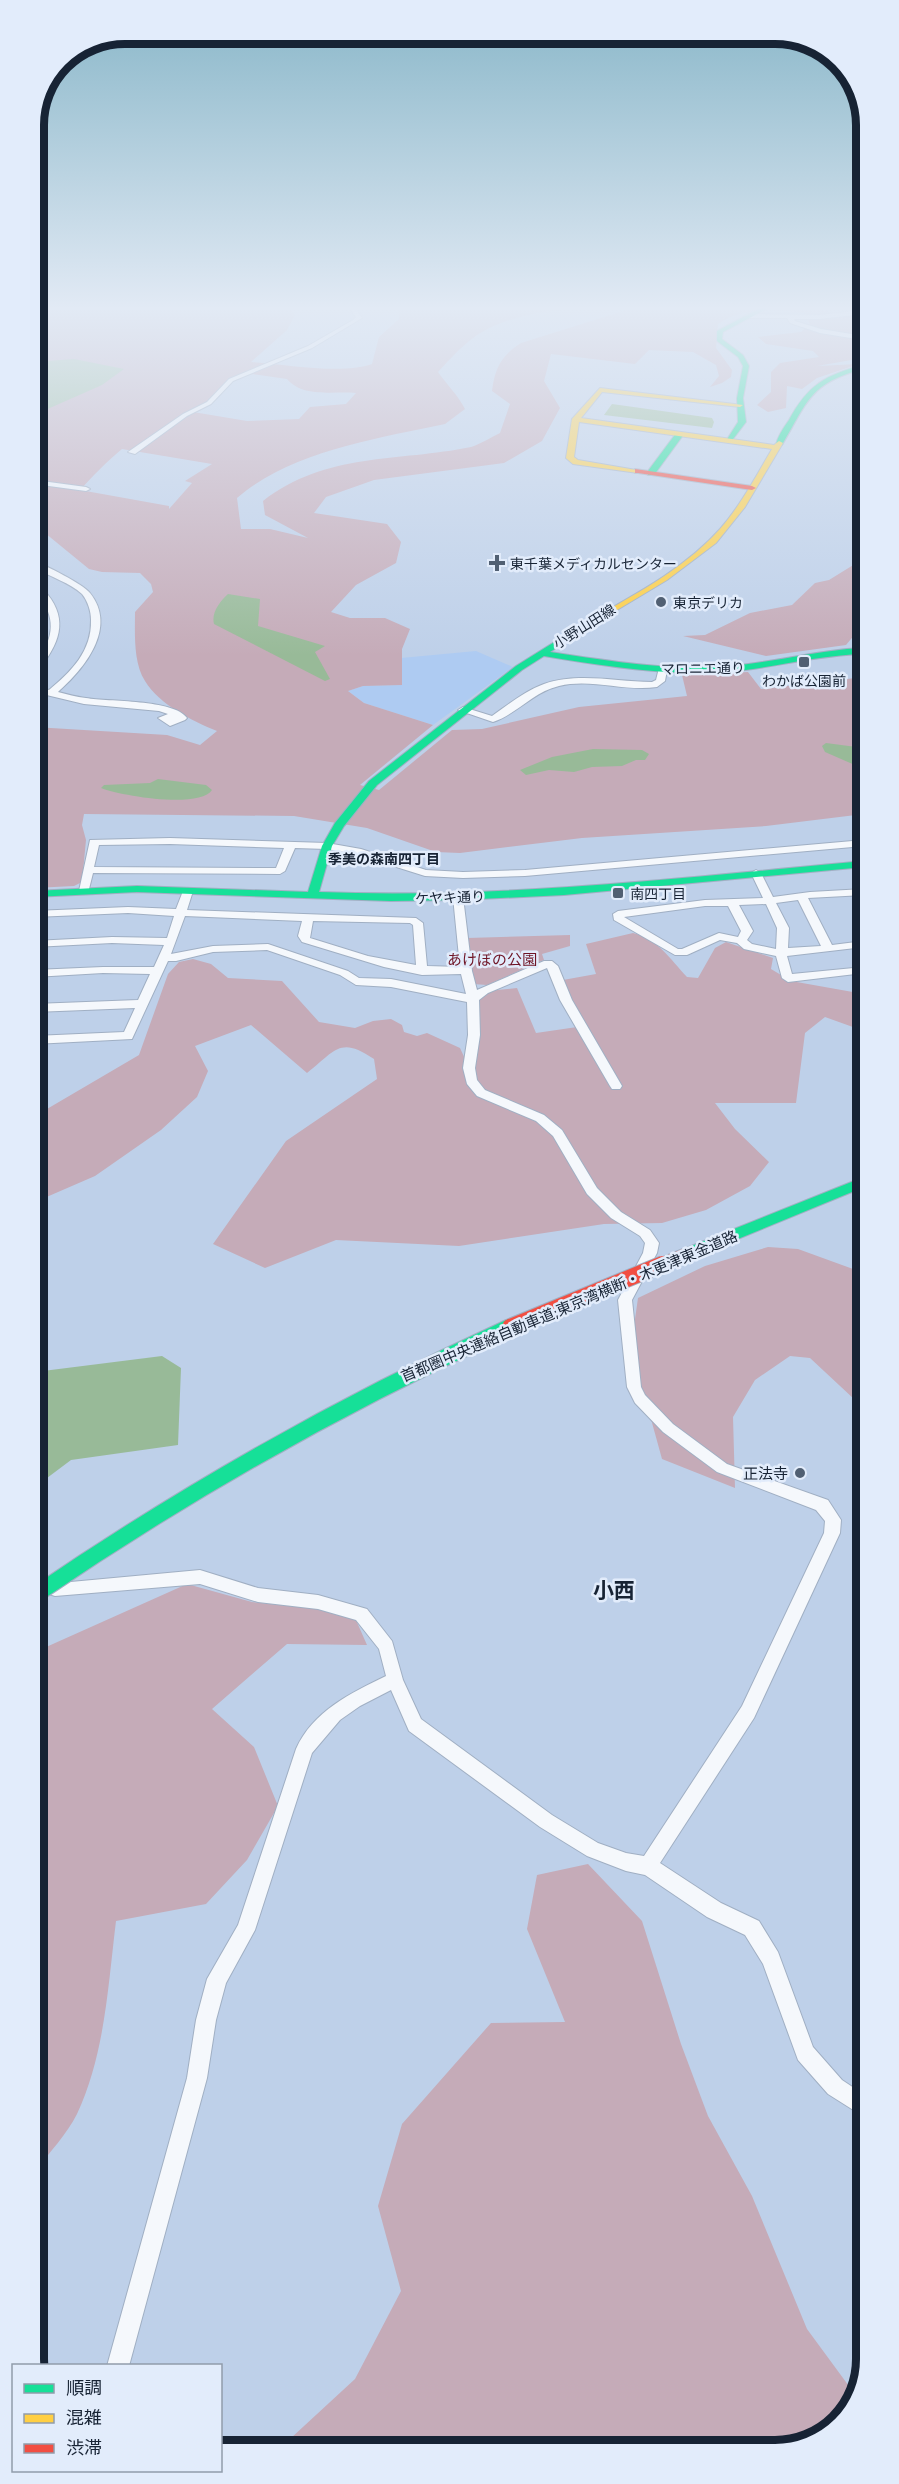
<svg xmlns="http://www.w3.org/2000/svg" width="899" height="2484" font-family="'Titillium Web','Noto Sans JP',sans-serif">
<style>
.built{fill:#aecbf2}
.green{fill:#c5abb8;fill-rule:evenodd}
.water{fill:#98ba98}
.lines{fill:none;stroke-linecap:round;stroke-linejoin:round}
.street-casing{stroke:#a0afc3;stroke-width:2}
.fast-casing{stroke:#a0afc3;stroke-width:2}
.slow-casing{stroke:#a0afc3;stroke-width:2}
.jam-casing{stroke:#a0afc3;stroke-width:2}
.street{fill:#f5f8fc;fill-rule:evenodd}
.fast{fill:#16e098;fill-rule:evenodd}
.slow{fill:#ffcf43;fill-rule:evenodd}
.jam{fill:#f24e42;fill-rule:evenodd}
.fast-bridge-casing{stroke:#a0afc3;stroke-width:18;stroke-linecap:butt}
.jam-bridge-far1-casing{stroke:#a0afc3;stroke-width:14;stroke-linecap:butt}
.jam-bridge-casing{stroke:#a0afc3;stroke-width:18;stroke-linecap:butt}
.fast-bridge{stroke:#16e098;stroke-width:16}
.jam-bridge-far1{stroke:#f24e42;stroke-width:12}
.jam-bridge{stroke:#f24e42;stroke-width:16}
.poi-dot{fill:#516073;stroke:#e2ecfb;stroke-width:2}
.labels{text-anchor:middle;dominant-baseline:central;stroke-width:5;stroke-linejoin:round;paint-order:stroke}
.far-poi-label{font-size:14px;fill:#172334;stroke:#e2ecfb;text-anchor:start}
.far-street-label{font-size:14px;fill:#172334;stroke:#e2ecfb}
.far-neighbourhood-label{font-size:14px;font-weight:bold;fill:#172334;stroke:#e2ecfb}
.park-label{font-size:15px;fill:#6f1526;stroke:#e2ecfb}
.street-label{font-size:15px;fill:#172334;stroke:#e2ecfb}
.poi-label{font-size:15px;fill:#172334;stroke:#e2ecfb;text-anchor:end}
.near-quarter-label{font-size:21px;font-weight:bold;fill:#172334;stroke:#e2ecfb}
.rim{fill:none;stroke:#172334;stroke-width:8}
</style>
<rect width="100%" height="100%" fill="#bed0e9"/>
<path class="built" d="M476 651 513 667 433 725 364 703 348 691 363 686 402 685 401 658Z"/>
<g class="green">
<path d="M33 308H291L295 315 287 330 251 362C285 364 341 375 372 364L379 337 399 319V308H569C557 312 545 311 532 314 483 326 472 335 438 372 447 385 458 395 465 409L445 424C375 439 292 451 237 498L241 529H270L308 538 265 515 263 501C326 452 398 462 471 447 481 444 491 437 500 433L510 404 492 391C495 368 501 356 521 343L633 308H810L863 318V358L817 366 859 364 817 378 802 389 787 386 786 408 768 412 757 405 771 392V372L780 363 819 357 813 351 766 344 758 337 801 332 810 324 804 313C776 309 742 307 718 324L716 348 732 370 731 377 722 383 710 387 719 376 716 365 693 352 649 350 635 364 551 354 544 381 560 408 542 441 504 463 374 480 326 497 314 513 387 524 401 542 396 563 356 585 331 612 350 618H385L410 629 402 649V685L363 686 348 691 364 703 433 725 360 785 379 790 452 730 482 729 579 707 687 696 682 675 748 672 761 689 864 677V814L766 826 582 838 460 853 436 852 367 828 294 816 84 814 82 825 86 840 82 882 74 886 34 888V727L167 735 200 745 217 731C192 721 160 705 145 681 133 662 135 633 135 612L153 592 151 584 140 573 102 572 89 569 34 524ZM253 374 287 379C303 398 333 391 356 393L346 404 310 407 299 419 247 421 193 412 204 405 228 382ZM122 449 212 464 185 481 192 483 169 509V506L80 490C93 476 106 462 122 449Z"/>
<path d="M863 559 864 632 856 633 846 645 766 656 683 636 705 635 750 613 792 605 815 583 829 580Z"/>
<path d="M633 933C657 938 671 960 687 977L698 978 715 948 726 942 773 958 771 969 791 981 864 994V1031L825 1017 805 1033 796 1103H715L735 1129 769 1162 750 1186 706 1210 662 1223 604 1224 459 1246 336 1240 265 1268 213 1244 286 1141 377 1079 374 1059C340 1036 336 1050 307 1073L251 1025 195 1046 208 1071 197 1097 161 1130 95 1176 35 1202V1116L139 1055 168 974 179 962 193 959 211 964 228 978 282 981 319 1022 355 1028 373 1021 391 1019 402 1025 404 1032 417 1036 427 1033 460 1048 471 1072 475 1004 487 991 517 988 536 1033 584 1026 563 980 596 974 586 944Z"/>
<path d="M570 935V946L542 954 544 960 487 985 473 984 467 938Z"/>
<path d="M768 1247 798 1249 864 1273 865 1390 854 1399 810 1358 790 1356 755 1380 733 1417 735 1488 662 1459 646 1401 628 1368 638 1298 705 1266Z"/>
<path d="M187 1584 252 1602 318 1609 356 1620 367 1645 287 1644 212 1709 254 1747 278 1806 247 1860 206 1904 116 1921C108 1986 105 2054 77 2114 67 2134 49 2153 36 2170L35 1652Z"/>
<path d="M588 1864 642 1921 681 2044 708 2116 752 2196 807 2329 854 2393 847 2415 798 2448 278 2450 355 2379 401 2291 378 2206 402 2124 491 2023 565 2022 527 1929 537 1875Z"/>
</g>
<g class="water">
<path d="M74 359 124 369 102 385 34 415V362Z"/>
<path d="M612 404 712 418 714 422 712 428 604 415Z"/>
<path d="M228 594 260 599 258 626 325 646 315 652 330 679 325 681 214 624C211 613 220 601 228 594Z"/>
<path d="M826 743 864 748V769L825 752 822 746Z"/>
<path d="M593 749 642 750 649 754 645 760H636L622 766 592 767 574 772 549 770 526 775 520 770 552 757Z"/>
<path d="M158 779 206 785 212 790C200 809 121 796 101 788L104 785 150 783Z"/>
<path d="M162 1356 181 1368 178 1445 71 1460 35 1487V1372Z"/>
</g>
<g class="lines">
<g class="street-casing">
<g id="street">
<path d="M349 308H355L362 318 312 348 233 381 211 404 187 416 135 454 128 452 183 414 207 402 229 379 308 346 353 320 356 317Z"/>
<path d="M863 310V314L819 319H794L795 321 821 329 863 336V340L820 333 790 323 787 318H748L745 316 748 314 819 315Z"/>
<path d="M34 480 86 487 90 489 86 491 34 484Z"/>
<path d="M34 561C45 565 83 584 90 593 118 628 84 669 58 692 67 694 76 697 86 698 108 702 174 699 187 718L185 720 170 726 158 718 168 714 159 711 84 704 34 692V686L49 690C71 672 92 651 91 620 91 612 88 601 82 594 70 583 51 577 37 569L34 567Z"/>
<path d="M34 582C41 586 46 592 51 599 69 626 55 649 37 672L34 673C34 663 38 659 43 651 57 629 51 608 34 590Z"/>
<path d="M659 668 667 670 665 681 657 687C625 692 591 678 559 686 533 692 517 714 493 722L458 710 463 707 492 716C509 704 525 691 544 684 579 672 616 682 652 682L656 680Z"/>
<path d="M170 838 327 843 361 849 426 870 463 872 525 870 864 840V846L525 876 463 878 425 876 355 854 327 849 295 848 285 871 280 874 93 873 88 893 84 894 79 891 90 840ZM170 844 284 848 276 868 94 867 99 845Z"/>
<path d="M756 870 761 873 773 897 810 892 864 889V895L808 898 832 945 864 941V947L787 956 792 974 864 967V973L788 982 782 978 776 956 744 949 737 943 720 940 687 955H675L614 920 613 914 618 911 705 900 763 898 751 873ZM798 900 821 946 788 948 789 928 776 903ZM766 904 777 928 776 949 752 944 747 940 753 931 739 905ZM705 906H728L741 931 738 937 719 933 682 949H678L624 917Z"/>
<path d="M188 888 193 891 187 910 416 918 423 923 427 966 460 967 453 897 458 894 463 897 472 971 477 990 544 961H552L558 966 572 1000 622 1086 620 1089H612L610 1086 560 1000 547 968 488 993 479 1000 480 1035 475 1068 477 1080 485 1090 544 1115 562 1130 597 1188 621 1212 650 1230 659 1243 657 1253 632 1300 641 1387 645 1395 673 1424 727 1464 828 1500 841 1520 840 1533 754 1718 660 1863 721 1903 759 1921 778 1952 813 2047 842 2080 866 2096V2118L828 2094 798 2060 763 1964 745 1935 707 1917 645 1875 626 1871 587 1856 540 1827 409 1731 391 1690 360 1706 340 1720 312 1753 255 1930 226 1983 216 2020 207 2078 129 2366H107L187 2078 196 2020 207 1979 238 1925 296 1749C313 1711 351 1693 386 1676L379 1649 356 1620 318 1609 258 1602 200 1584 55 1596 49 1594 47 1589 49 1584 200 1570 258 1588 318 1595 367 1609 392 1641 403 1680 421 1719 552 1815 598 1843 626 1853 644 1856 742 1706 824 1533 825 1521 816 1510 717 1472 663 1432 635 1403 627 1387 618 1300 643 1253 645 1243 640 1236 611 1218 587 1194 553 1136 536 1121 477 1096 467 1084 463 1068 468 1035 467 1002 391 987 356 985 340 975 267 950 213 952 176 961H168L132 1039 34 1044V1036L124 1032 135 1008 34 1012V1004L138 1000 150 974 103 973 34 977V970L103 967H154L164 945 112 943 34 947V941L112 937 167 938 174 916 128 913 34 917V911L128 907 176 909 183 891ZM185 916 302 921 298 936 302 942 384 967 422 975 461 974 466 994 391 979 359 978 348 971 268 944 213 946 171 954ZM313 921 410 923 413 925 416 965 368 956 310 938Z"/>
</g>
</g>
<g class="fast-casing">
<g id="fast">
<path d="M760 308H768L723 332 722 339 743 355 749 366 743 398 746 422 730 443 726 441 738 422 737 398 743 366 738 357 717 341V331Z"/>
<path d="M863 365V369C810 383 808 401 782 445H776C777 437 784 427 789 420 808 385 825 375 863 365Z"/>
<path d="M677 432 684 434 654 475H648V471Z"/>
<path d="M572 631 576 634 575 636 550 652C609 661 669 671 729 666 768 663 807 653 847 649L864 648V654C817 655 773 668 727 672 665 676 604 666 544 656L522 670 377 785 344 826 332 846 319 892C501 899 682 878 864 861V867L564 895 458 900 391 901 137 892 34 897V891L137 886 308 892 322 846 335 823 369 781 516 666Z"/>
<path d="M864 1177V1187L694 1257H684L682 1253 684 1249Z"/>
</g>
</g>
<g class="slow-casing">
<path id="slow" d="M600 388 743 405 740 407 602 392 581 418 774 445 779 441 783 443 745 507 716 543 667 580 572 637 568 634 569 632C620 602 680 574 720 529 741 505 756 476 772 449L579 422 574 457 578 460 642 471 638 473 573 464 566 458 572 419Z"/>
</g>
<g class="jam-casing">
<path id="jam" d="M635 469 752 486 756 488 752 490 638 473H635Z"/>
</g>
<use href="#street" class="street"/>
<use href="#fast" class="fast"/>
<use href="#slow" class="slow"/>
<use href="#jam" class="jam"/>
<g class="fast-bridge-casing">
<path id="fast-bridge" d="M35 1595C186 1492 343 1403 510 1327"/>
</g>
<g class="jam-bridge-far1-casing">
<path id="jam-bridge-far1" d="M659 1265 689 1253"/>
</g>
<g class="jam-bridge-casing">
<path id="jam-bridge" d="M510 1327 663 1264"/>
</g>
<use href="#fast-bridge" class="fast-bridge"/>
<use href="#jam-bridge-far1" class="jam-bridge-far1"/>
<use href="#jam-bridge" class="jam-bridge"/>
</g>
<linearGradient id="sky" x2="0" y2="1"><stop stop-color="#88b6c8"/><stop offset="0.47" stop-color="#e2eaf5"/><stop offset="1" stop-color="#e2eaf5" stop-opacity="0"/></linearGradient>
<rect width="899" height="656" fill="url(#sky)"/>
<g class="poi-dot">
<path d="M494 554h6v6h6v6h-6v6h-6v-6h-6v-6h6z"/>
<circle cx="661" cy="602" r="6"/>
<rect x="798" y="656" width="12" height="12" rx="3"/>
<rect x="612" y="887" width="12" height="12" rx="3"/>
<circle cx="800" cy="1473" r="6"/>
</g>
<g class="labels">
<g class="far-poi-label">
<text x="510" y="563">東千葉メディカルセンター</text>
<text x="673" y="602">東京デリカ</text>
<text x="804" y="680" text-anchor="middle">わかば公園前</text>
<text x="630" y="893">南四丁目</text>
</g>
<g class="far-street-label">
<text transform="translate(584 626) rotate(-32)">小野山田線</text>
<text transform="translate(703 668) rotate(-1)">マロニエ通り</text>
<text transform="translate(450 897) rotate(-2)">ケヤキ通り</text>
</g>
<g class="far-neighbourhood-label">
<text x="384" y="858">季美の森南四丁目</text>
</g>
<g class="park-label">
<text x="492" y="959">あけぼの公園</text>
</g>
<g class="street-label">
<text transform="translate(569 1306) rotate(-23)">首都圏中央連絡自動車道;東京湾横断・木更津東金道路</text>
</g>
<g class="poi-label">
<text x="788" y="1473">正法寺</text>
</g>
<g class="near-quarter-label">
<text x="614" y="1590">小西</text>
</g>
</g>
<path d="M0 0H899V2484H0ZM125 44H775A81 81 0 0 1 856 125V2359A81 81 0 0 1 775 2440H125A81 81 0 0 1 44 2359V125A81 81 0 0 1 125 44Z" fill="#e2ecfb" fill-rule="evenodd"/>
<path class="rim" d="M125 44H775A81 81 0 0 1 856 125V2359A81 81 0 0 1 775 2440H125A81 81 0 0 1 44 2359V125A81 81 0 0 1 125 44Z"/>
<rect x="12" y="2364" width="210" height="108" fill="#e2ecfb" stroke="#919cab" stroke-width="1.5"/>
<rect x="24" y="2384" width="30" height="9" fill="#16e098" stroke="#919cab" stroke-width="1.5"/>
<text x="66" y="2394" font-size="18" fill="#172334">順調</text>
<rect x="24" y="2414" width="30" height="9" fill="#ffcf43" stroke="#919cab" stroke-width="1.5"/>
<text x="66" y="2424" font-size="18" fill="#172334">混雑</text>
<rect x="24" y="2444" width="30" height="9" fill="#f24e42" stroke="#919cab" stroke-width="1.5"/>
<text x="66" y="2454" font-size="18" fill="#172334">渋滞</text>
</svg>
